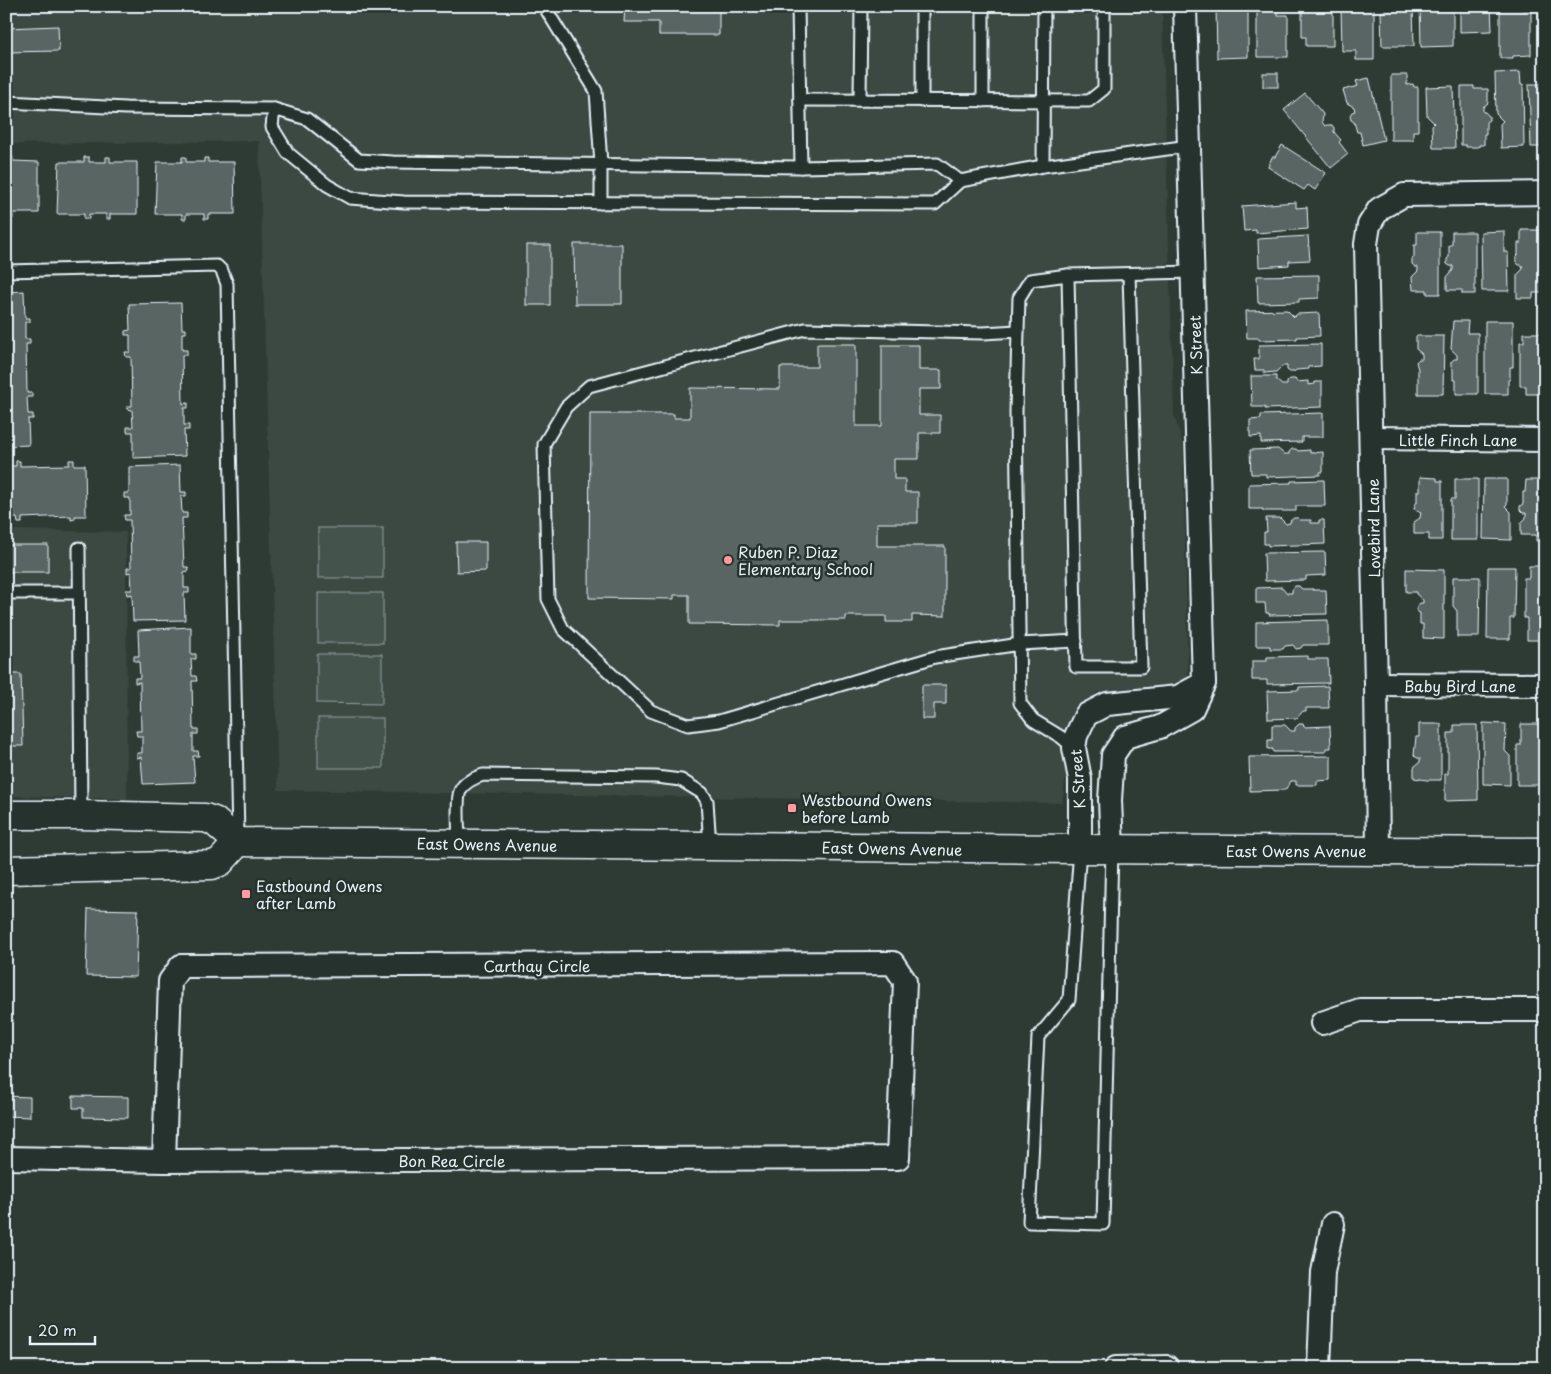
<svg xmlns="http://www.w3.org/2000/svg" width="1551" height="1374" font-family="'Playpen Sans',sans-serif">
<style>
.built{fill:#3b4843}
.green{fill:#45524e;stroke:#96a2a3}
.building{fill:#596563;stroke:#e8f1f8}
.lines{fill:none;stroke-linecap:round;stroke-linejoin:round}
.service-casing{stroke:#e8f1f8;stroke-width:15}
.minor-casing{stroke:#e8f1f8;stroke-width:26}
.secondary-casing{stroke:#e8f1f8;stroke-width:31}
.service{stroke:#26332d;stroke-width:11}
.minor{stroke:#26332d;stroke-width:22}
.secondary{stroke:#26332d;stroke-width:28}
.poi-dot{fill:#ff9aa2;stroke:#26332d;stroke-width:2}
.labels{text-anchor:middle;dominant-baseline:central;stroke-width:5;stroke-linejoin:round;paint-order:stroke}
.street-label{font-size:15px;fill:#e8f1f8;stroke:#26332d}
.poi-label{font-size:15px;fill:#e8f1f8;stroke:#26332d;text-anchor:start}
</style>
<rect width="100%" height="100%" fill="#2e3b35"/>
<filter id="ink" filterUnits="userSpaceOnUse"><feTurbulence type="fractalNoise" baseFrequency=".02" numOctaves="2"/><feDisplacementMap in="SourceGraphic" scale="10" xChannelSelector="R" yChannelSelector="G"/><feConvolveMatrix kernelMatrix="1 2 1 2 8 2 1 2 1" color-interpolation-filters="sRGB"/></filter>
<g filter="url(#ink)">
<g class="built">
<path d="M6 6H1162L1174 415 1183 445 1188 674 1183 692H1097L1074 719 1062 803 278 790 259 141 6 144Z"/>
<path d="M6 530 126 532 127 799 6 796Z"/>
</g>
<g class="green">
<rect x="318" y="528" width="65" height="50"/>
<rect x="318" y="593" width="65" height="50"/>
<path d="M317 654H382V704L317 703Z"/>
<rect x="318" y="718" width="65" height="50"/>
</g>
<g class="building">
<path d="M625 6H719V35H659V22H624Z"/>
<path d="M1216 6H1238V8H1248V57L1217 58Z"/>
<path d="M1257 6H1278V15H1288V57H1257Z"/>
<path d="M1310 6H1333V46H1306V37H1302V7Z"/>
<path d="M1341 6H1374V60H1356V51H1342Z"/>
<path d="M1389 6H1413L1414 46H1382L1381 12H1385V8H1389Z"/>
<path d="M1420 6H1444V10H1453V46L1421 47Z"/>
<path d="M1460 6H1491L1492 31 1460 32Z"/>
<path d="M1500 6H1522V10H1531V55L1513 56V58H1500Z"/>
<rect x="1539" y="6" width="6" height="38"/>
<path d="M58 26 59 51 6 52V28Z"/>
<path d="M1520 72 1521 85 1523 84 1524 147 1501 148 1500 124 1503 121 1496 114 1495 73Z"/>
<rect x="1263" y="73" width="15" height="14"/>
<path d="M1391 75H1407V85L1413 84 1414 87H1418V131H1413V140H1391Z"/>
<path d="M1369 78 1384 140 1363 145 1360 132H1357L1354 122 1351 120 1350 115 1352 112 1355 111 1354 107 1347 103 1343 90 1358 86 1356 81Z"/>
<path d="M1529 84H1545V147H1531Z"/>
<path d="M1453 86 1455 148H1433L1432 125 1434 123 1427 116 1426 87Z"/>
<path d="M1461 86H1474V89H1488V103L1483 107V112H1485L1489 116V120L1486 122V134H1484V145H1479V147H1466V145H1461Z"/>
<path d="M1305 93 1323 114 1322 122 1325 126 1327 125H1332L1334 128V132L1341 140 1339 142 1348 154 1331 168 1284 110Z"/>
<path d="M1282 145 1326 173 1315 190 1308 185 1304 190 1268 167 1272 157H1275Z"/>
<path d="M8 157H13V161L39 162V213H13V219H8V213H6V161H9Z"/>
<path d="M84 157H89V162H106V157H110V162H137V214H110V219H106V214H89V219H84V214H57L59 162H84Z"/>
<path d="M182 157H186V162H204V158H208V162H234L235 214H208V219H204V214H186V219H182V214H155L157 162H182Z"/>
<path d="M1296 202V208L1307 207 1308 229 1256 233V230L1244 231 1242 206Z"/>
<path d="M1521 230H1544L1545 293H1533V298H1517V275L1523 269 1522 265H1519L1516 262V257L1518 255V243H1521Z"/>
<path d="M1504 231V252H1508L1509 291H1482L1481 232Z"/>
<path d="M1417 232H1440V294H1427V290H1413L1412 277 1418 271V267H1415L1412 264V259L1414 257V245H1417Z"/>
<path d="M1452 232H1475V294H1462V290H1447V277L1453 270V266H1450L1447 264V259L1449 257V245H1452Z"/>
<path d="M1308 236 1310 260 1289 261V265L1259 267 1258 239Z"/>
<path d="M574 244H622V304H575Z"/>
<rect x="526" y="245" width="24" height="60"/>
<path d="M1319 275V298L1299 299V302L1258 303 1257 276Z"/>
<path d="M24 291 25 318H30V322H25V339H30V344H26L27 393H32V397H27L28 414H33V419H28L29 445 6 446V292Z"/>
<path d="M181 303 182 329H186V333H182V350H187V355H182L183 404 188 403V408H184V425H189V430H184L185 456 133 458V432H127V427H133L132 410 127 409V406H132L131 357H126L125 352H130V335H125V331L130 330 129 304Z"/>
<path d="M1287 310 1294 317 1297 314 1319 313 1320 336 1297 337V339L1259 340V338H1247L1246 311Z"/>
<path d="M1453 321H1468L1467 333H1478V394H1456V380H1453V369L1451 367V362L1454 359H1457V355L1451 349Z"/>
<path d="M1485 321H1513V367H1510V380H1508V394H1485Z"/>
<path d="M1524 333H1545V394H1526V386H1520V342H1524Z"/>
<path d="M1416 336H1444L1443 394H1418V369L1416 362 1419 359H1422V354L1416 349Z"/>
<path d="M817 344H856V426H882V345H919V370H941V389H919V415H940V433H919V459H894V479H905V492H918V523H877V546H945V616L912 615V622H886V616H846V620H780V625L689 624V595H674V599L589 598 590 414H674V418H690V388L780 389V367H817Z"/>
<path d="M1321 344V366L1308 367V369L1296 370 1294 372H1290L1287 370V366H1282L1276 372 1264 373V370H1255L1254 359H1259V345Z"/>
<path d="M1251 376H1276V380L1282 385H1287V382L1290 379H1295L1297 382 1308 381V385L1315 384V382H1322V407L1265 409V407H1252Z"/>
<path d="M1323 413V437H1302V442L1261 443V436L1250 437V420L1261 419V415Z"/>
<path d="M1278 449 1284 454H1289V452L1292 449H1296L1298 451 1310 450V453L1323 452V472H1320V475L1266 477V474H1251L1250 450Z"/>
<path d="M69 460H74V465H85L86 516H75V519L71 520V516L22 518V523H18L17 518H6V466H16V461H20V466L69 465Z"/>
<path d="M180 465 181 492H186V496H181L182 513H187V518H182L184 567H188L189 571 184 572V588H189V593H184L185 620 133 621 132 594 127 595 126 590H132L131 572 127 573V568H131L130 520H125L124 515H130V498H124V493H129V467Z"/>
<path d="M1420 477 1437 478V481H1442V540H1429V534H1414V522L1420 518 1421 512 1414 509 1415 505 1417 502V491H1420Z"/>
<path d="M1455 479H1478V540H1451V499H1455Z"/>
<path d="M1484 479H1507V504L1505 506 1511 512V540L1483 539Z"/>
<path d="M1324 480 1325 506H1296V511H1263V509H1249V484L1291 483V481Z"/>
<path d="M1526 480H1545V541H1536V535H1521V523L1526 518V513H1523L1520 510V506L1523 504V492H1525Z"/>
<path d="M1266 518H1280L1286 524 1290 523V521L1294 518H1298L1300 520H1311V523H1319V520H1324L1325 544 1268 546V544H1264V532H1267Z"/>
<path d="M456 542H486V571L457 572Z"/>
<rect x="6" y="545" width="42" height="27"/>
<path d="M1325 552 1326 575 1306 576V580L1265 581 1264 553Z"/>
<path d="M1529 566H1545V640H1527V618H1524V578H1529Z"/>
<path d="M1488 567H1515L1514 618H1510V639H1487Z"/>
<path d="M1406 569 1444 570V639L1423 638V624H1420V613L1417 612V607L1420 603H1423V600L1416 594V592H1406Z"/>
<path d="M1453 577H1480L1479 637H1457V611L1453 606Z"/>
<path d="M1295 586H1299L1302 589H1313V590H1326L1327 614 1269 615V613H1266L1265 603H1256V588L1282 587 1287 593H1292V590Z"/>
<path d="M1328 620V645H1303L1301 648 1296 649 1293 645 1285 646 1283 649H1270V646H1256V622Z"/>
<path d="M191 627V654H196V659H191L192 676H196L197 681H192L193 729H198V734H193V751H198L199 756H193L195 782 143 784 141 757 137 758V753H142V736H137L136 731H141L140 682 135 683V678H140L139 661H134V656H139L138 630Z"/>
<path d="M1308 656V659H1328L1329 683 1267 684V680H1252V661H1267V657Z"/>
<path d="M6 674H21L23 746H6Z"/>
<path d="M922 685H946V704H934V719H922Z"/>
<path d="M1328 686 1329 708H1306V711H1303L1297 718 1268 719 1267 691 1299 690V687Z"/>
<path d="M1483 723 1506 724 1505 751 1510 756V785L1483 784Z"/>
<path d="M1299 724H1303L1304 727 1330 726 1331 748H1326V752H1273V749H1268V740H1272V725H1285L1291 731H1295V728Z"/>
<path d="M1419 724H1441V780H1427L1414 778V767L1420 762V758H1417L1414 755 1416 737H1419Z"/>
<path d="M1521 724H1545V785H1517V745H1521Z"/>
<path d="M1454 725H1477L1478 800 1445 801V774H1448V733H1454Z"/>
<path d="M1331 756V780L1317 781V785H1296V781H1291L1285 790 1250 791 1249 757Z"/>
<path d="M88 909 138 910 136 977 86 976Z"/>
<path d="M6 1096 30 1097V1117L6 1116Z"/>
<path d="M73 1096 128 1097V1118L83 1117V1108H73Z"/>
</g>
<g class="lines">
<g class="service-casing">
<g id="service">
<path d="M544 6 596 91 601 164V203"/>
<path d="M798 6 801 167"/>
<path d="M922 6V101"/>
<path d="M983 6V101"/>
<path d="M800 100 1089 101 1104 89V6"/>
<path d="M860 100 861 6"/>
<path d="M6 102 126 108 274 109"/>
<path d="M274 109 307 119 359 160 393 162 801 167 937 164 960 181 935 204 404 202 350 198 327 185 288 153 272 127Z"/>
<path d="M1043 166 1044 6"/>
<path d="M960 181 1043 166 1189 146"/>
<path d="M6 271 217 266 222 271 227 284 238 838"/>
<path d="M1068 275 1076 667H1141L1129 274"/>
<path d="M1018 331 983 333 805 329 589 386 566 407 544 444 548 599 563 629 651 711 688 725 719 721 935 657 1020 644 1076 641"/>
<path d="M79 548 81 815"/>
<path d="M6 593H79"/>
<path d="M1074 748 1061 737 1033 720 1020 703 1016 412 1018 331 1019 298 1030 280 1068 275 1193 272"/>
<path d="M459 844C459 831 456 801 460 791 464 782 474 778 483 775L656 777 681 780 702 793 707 801 710 846"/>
<path d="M1080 849 1069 1000 1038 1037 1029 1222 1103 1224 1112 849"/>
</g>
</g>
<g class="minor-casing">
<g id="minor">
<path d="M1371 438 1545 440"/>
<path d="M1376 684 1545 685"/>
<path d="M1080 849V779L1074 748 1076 736 1086 715 1107 704 1178 697 1204 683"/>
<path d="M1112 849 1110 800 1113 755 1125 737 1160 727 1192 709 1204 683 1185 6"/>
<path d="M1378 851 1376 684 1366 244 1369 225 1379 209 1404 195 1545 193"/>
<path d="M1322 1023 1360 1010H1545"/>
<path d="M6 1158 164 1161 898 1158 905 981 893 963 181 966 170 981 164 1161"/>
<path d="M1116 1368 1167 1367"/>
<path d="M1319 1368 1323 1272 1333 1224"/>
</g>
</g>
<g class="secondary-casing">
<g id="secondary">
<path d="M6 815H81L205 818 214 821 238 842 1080 849 1545 852"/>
<path d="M6 870 212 865 220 862 238 842"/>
</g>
</g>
<use href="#service" class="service"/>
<use href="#minor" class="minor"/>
<use href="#secondary" class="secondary"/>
</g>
</g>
<g class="poi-dot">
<circle cx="728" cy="560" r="5"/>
<rect x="787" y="803" width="10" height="10" rx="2.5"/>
<rect x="241" y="889" width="10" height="10" rx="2.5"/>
</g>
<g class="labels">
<g class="street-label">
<text transform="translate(1195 345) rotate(-92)">K Street</text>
<text x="1458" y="439">Little Finch Lane</text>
<text transform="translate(1373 528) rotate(-91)">Lovebird Lane</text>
<text x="1460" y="685">Baby Bird Lane</text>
<text transform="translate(1077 779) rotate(-94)">K Street</text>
<text transform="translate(487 844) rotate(1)">East Owens Avenue</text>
<text transform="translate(892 848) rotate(1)">East Owens Avenue</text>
<text x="1296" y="850">East Owens Avenue</text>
<text x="537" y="965">Carthay Circle</text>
<text x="452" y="1160">Bon Rea Circle</text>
</g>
<g class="poi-label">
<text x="738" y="551">Ruben P. Diaz<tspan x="738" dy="17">Elementary School</tspan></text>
<text x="802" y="799">Westbound Owens<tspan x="802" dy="17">before Lamb</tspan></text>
<text x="256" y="885">Eastbound Owens<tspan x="256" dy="17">after Lamb</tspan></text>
</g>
</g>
<rect width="1551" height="1374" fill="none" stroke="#26332d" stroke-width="25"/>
<rect x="12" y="12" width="1526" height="1349" fill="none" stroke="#e8f1f8" stroke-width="2" filter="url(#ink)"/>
<path d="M30 1336v8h65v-8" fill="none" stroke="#e8f1f8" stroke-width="2.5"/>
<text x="38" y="1336" font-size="15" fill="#e8f1f8" stroke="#26332d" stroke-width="4" paint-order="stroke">20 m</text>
</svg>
